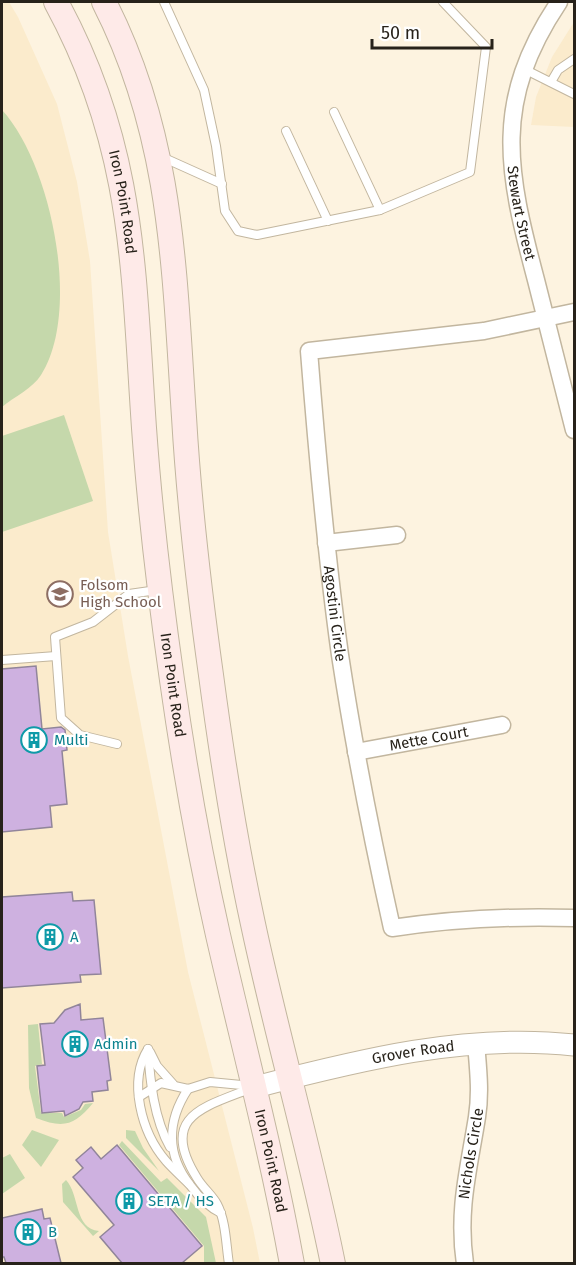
<svg xmlns="http://www.w3.org/2000/svg" width="576" height="1265" font-family="'Fira Sans',sans-serif">
<style>
.built{fill:#fbebcc}
.green{fill:#c5d8ab}
.building{fill:#ceb1e0;stroke:#91859a;stroke-width:1.5}
.lines{fill:none;stroke-linecap:round;stroke-linejoin:round}
.service-casing{stroke:#c2b69f;stroke-width:10}
.minor-casing{stroke:#c2b69f;stroke-width:19}
.tertiary-casing{stroke:#c2b69f;stroke-width:23}
.secondary-casing{stroke:#c2b69f;stroke-width:26}
.service{stroke:#fff;stroke-width:8}
.minor{stroke:#fff;stroke-width:16}
.tertiary{stroke:#fff;stroke-width:21}
.secondary{stroke:#feeae8;stroke-width:24}
.labels{text-anchor:middle;dominant-baseline:central;stroke-width:4.5;stroke-linejoin:round;paint-order:stroke}
.street-label{font-size:15px;fill:#27221a;stroke:#fff}
.education-label{font-size:15px;fill:#785e54;stroke:#fff;text-anchor:start}
.culture-label{font-size:15px;fill:#0d838f;stroke:#fff;text-anchor:start}
</style>
<rect width="100%" height="100%" fill="#fdf3e0"/>
<g class="built">
<path d="M2 2H9L18 17 57 104 77 182 90 261 108 532 128 656 188 972 253 1228 260 1263 2 1264Z"/>
<path d="M574 22V127L531 125 536 97 552 57Z"/>
</g>
<g class="green">
<path d="M2 110C51 163 82 311 41 375 33 388 14 397 2 407Z"/>
<path d="M64 415 93 501 2 532V436Z"/>
<path d="M38 1024 42 1064 35 1066 41 1113H62L64 1117 81 1110 85 1104 93 1103C75 1125 64 1129 36 1118L29 1088 28 1025Z"/>
<path d="M32 1130 59 1140 41 1167 22 1145Z"/>
<path d="M126 1130 135 1131 143 1148 159 1171 126 1138Z"/>
<path d="M122 1141 161 1182 167 1178 206 1217 216 1263H204V1246L119 1145Z"/>
<path d="M10 1154 25 1178 2 1194V1158Z"/>
<path d="M66 1180C80 1195 74 1229 99 1231L93 1236 63 1202 62 1184Z"/>
</g>
<g class="building">
<path d="M36 666 42 729 61 727 65 730 67 750 62 751 67 804 50 806 52 827 2 832V669Z"/>
<path d="M72 892 73 901 94 900 101 974 80 975 81 982 2 988V897Z"/>
<path d="M80 1004 81 1020 103 1018 111 1080 107 1081 108 1090 92 1092 93 1101 83 1102 79 1109 65 1116 64 1111 42 1113 37 1066 45 1065 40 1024 54 1023 65 1010Z"/>
<path d="M117 1145 202 1246 182 1263H122L100 1237 114 1225 73 1177 83 1168 76 1160 91 1147 101 1159Z"/>
<path d="M42 1209 44 1219 50 1218 61 1263H6L4 1257H2V1218Z"/>
</g>
<g class="lines">
<g class="service-casing">
<g id="service">
<path d="M164 2 204 90 216 146 225 211 238 231 257 235 380 210 470 172 486 47 443 2"/>
<path d="M524 69 574 94"/>
<path d="M551 82 558 70 574 59"/>
<path d="M334 112 380 210"/>
<path d="M286 131 328 221"/>
<path d="M162 157 222 184"/>
<path d="M2 660 56 656"/>
<path d="M117 744 80 735 61 718 55 637 93 622 129 594 157 590"/>
<path d="M148 1049C128 1081 141 1132 166 1161 173 1169 181 1176 189 1184"/>
<path d="M148 1049C150 1081 154 1119 170 1147"/>
<path d="M150 1052 157 1066 173 1084"/>
<path d="M188 1089C167 1121 166 1154 190 1185 198 1196 208 1207 221 1213"/>
<path d="M139 1097 161 1083 188 1089 210 1082 252 1086"/>
<path d="M229 1264C226 1245 226 1221 217 1204 212 1195 203 1188 197 1178 158 1116 204 1107 252 1088"/>
</g>
</g>
<g class="minor-casing">
<g id="minor">
<path id="s1" d="M559 2C492 102 507 171 536 280 549 330 561 380 574 430"/>
<path id="s2" d="M574 312 484 331 309 351C317 453 326 554 340 655 354 747 372 838 392 928 453 919 512 916 574 918"/>
<path d="M326 543 397 535"/>
<path id="s3" d="M356 752 502 725"/>
<path id="s4" d="M465 1264C457 1210 469 1168 477 1117 481 1092 478 1068 476 1043"/>
</g>
</g>
<g class="tertiary-casing">
<g id="tertiary">
<path id="s5" d="M255 1087C359 1060 467 1033 574 1045"/>
</g>
</g>
<g class="secondary-casing">
<g id="secondary">
<path id="s6" d="M56 2C135 147 133 269 144 428 150 512 160 596 172 680 184 765 199 851 218 935 243 1044 272 1153 292 1264"/>
<path d="M104 2C173 137 174 270 184 417 189 503 199 589 211 675 222 758 235 841 253 924 277 1037 310 1149 333 1264"/>
</g>
</g>
<use href="#service" class="service"/>
<use href="#minor" class="minor"/>
<use href="#tertiary" class="tertiary"/>
<use href="#secondary" class="secondary"/>
</g>
<defs>
<g id="school-ring" transform="scale(1.35)"><circle r="9.5" fill="#fff" stroke="#8d6e63" stroke-width="1.5"/><path d="M0-5L7-2L0 1L-7-2ZM-4 1L0 2.5L4 1V4Q0 6-4 4Z" fill="#8d6e63"/></g>
<g id="building-ring" transform="scale(1.35)"><circle r="9.5" fill="#fff" stroke="#0f9aa8" stroke-width="1.5"/><path d="M-4-6H4V6H1V3H-1V6H-4ZM-2.5-4.3h1.7v1.8h-1.7ZM.8-4.3h1.7v1.8H.8ZM-2.5-1h1.7V.8h-1.7ZM.8-1h1.7V.8H.8Z" fill="#0f9aa8"/></g>
</defs>
<g fill-rule="evenodd">
<use href="#school-ring" x="60" y="594"/>
<use href="#building-ring" x="34" y="740"/>
<use href="#building-ring" x="50" y="937"/>
<use href="#building-ring" x="75" y="1044"/>
<use href="#building-ring" x="129" y="1201"/>
<use href="#building-ring" x="28" y="1232"/>
</g>
<g class="labels">
<g class="street-label">
<text stroke="none"><textPath href="#s6" startOffset="212">Iron Point Road</textPath></text>
<text stroke="none"><textPath href="#s1" startOffset="222">Stewart Street</textPath></text>
<text stroke="none"><textPath href="#s2" startOffset="532">Agostini Circle</textPath></text>
<text stroke="none"><textPath href="#s6" startOffset="698">Iron Point Road</textPath></text>
<text stroke="none"><textPath href="#s3" startOffset="74">Mette Court</textPath></text>
<text stroke="none"><textPath href="#s5" startOffset="162">Grover Road</textPath></text>
<text stroke="none"><textPath href="#s4" startOffset="111">Nichols Circle</textPath></text>
<text stroke="none"><textPath href="#s6" startOffset="1184">Iron Point Road</textPath></text>
</g>
<g class="education-label">
<text x="80" y="585">Folsom<tspan x="80" dy="17">High School</tspan></text>
</g>
<g class="culture-label">
<text x="54" y="740">Multi</text>
<text x="70" y="937">A</text>
<text x="94" y="1044">Admin</text>
<text x="148" y="1201">SETA / HS</text>
<text x="48" y="1232">B</text>
</g>
</g>
<rect width="576" height="1265" fill="none" stroke="#27221a" stroke-width="6"/>
<path d="M372 39v9h120v-9" fill="none" stroke="#27221a" stroke-width="3"/>
<text x="381" y="39" font-size="18" fill="#27221a" stroke="#ffffff" stroke-width="4.5" paint-order="stroke">50 m</text>
</svg>
